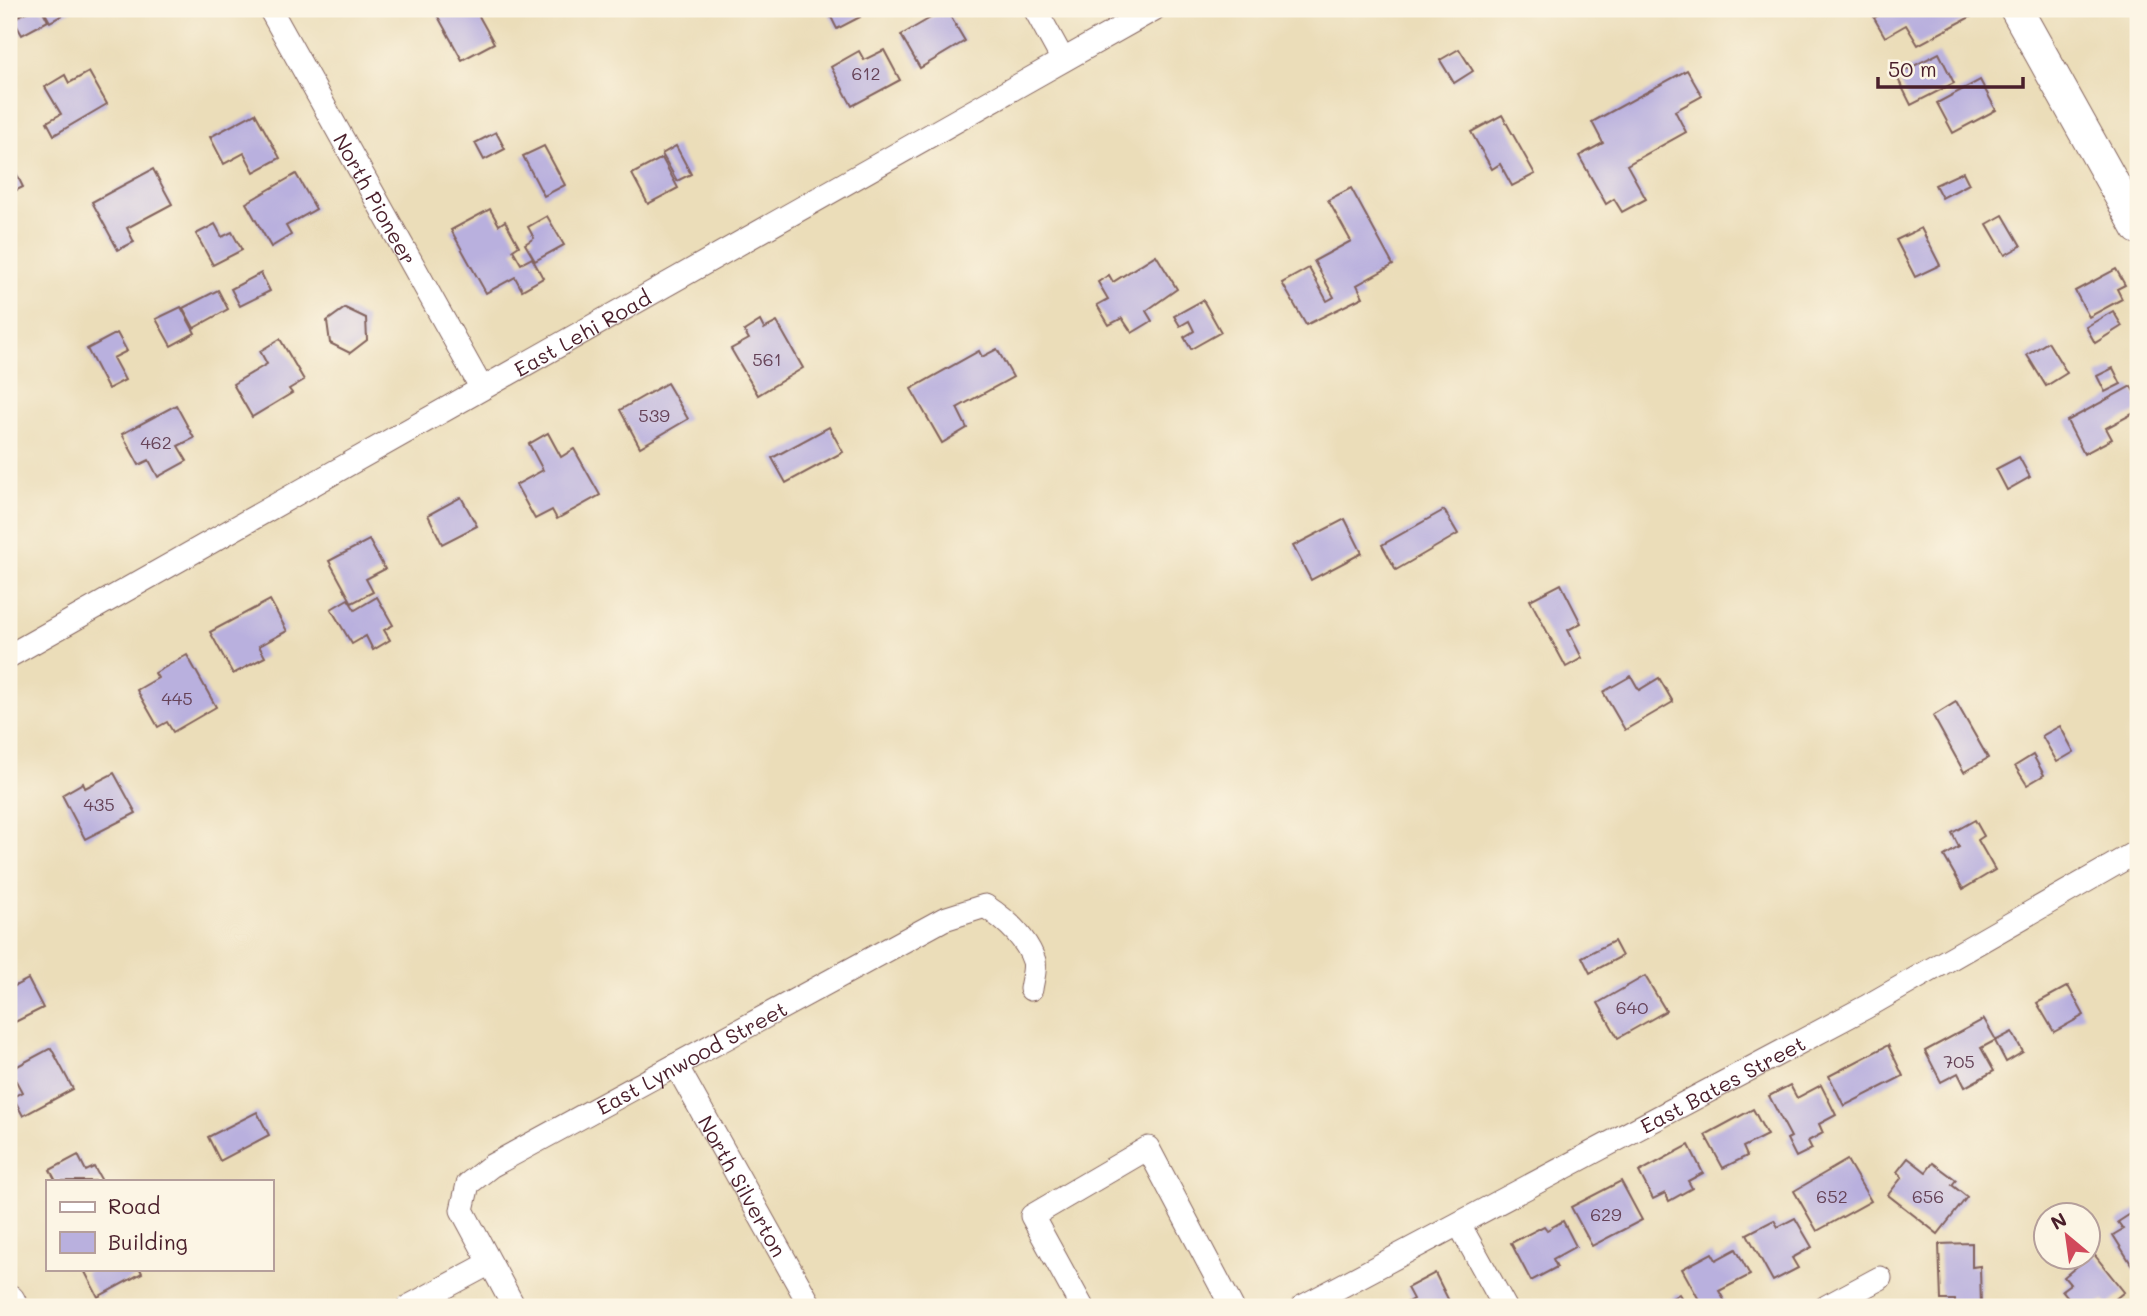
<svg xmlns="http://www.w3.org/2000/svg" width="2147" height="1316" font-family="Mali,sans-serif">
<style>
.building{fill:#b9b0de}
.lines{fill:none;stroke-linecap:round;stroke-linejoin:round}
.street-casing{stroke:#82625d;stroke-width:25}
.secondary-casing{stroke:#82625d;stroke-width:34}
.street{stroke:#fff;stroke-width:23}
.secondary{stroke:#fff;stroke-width:32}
.labels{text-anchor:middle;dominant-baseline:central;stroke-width:5;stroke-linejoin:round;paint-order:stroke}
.number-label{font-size:18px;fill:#664358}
.street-label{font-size:21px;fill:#4a1f2b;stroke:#fcf5e5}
</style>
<rect width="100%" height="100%" fill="#fcf5e5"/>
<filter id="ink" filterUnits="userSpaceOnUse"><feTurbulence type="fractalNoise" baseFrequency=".0143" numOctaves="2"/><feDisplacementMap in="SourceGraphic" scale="14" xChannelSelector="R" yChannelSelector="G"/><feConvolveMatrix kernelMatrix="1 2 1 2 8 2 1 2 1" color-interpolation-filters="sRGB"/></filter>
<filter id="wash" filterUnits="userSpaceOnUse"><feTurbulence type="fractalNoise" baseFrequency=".00686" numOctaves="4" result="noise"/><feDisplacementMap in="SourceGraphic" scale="28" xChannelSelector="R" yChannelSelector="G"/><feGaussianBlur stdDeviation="1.57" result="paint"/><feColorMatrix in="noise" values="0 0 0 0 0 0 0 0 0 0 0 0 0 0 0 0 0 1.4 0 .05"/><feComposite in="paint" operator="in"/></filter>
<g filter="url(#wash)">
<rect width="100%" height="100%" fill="#ebddb9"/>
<g id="blocks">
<g class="building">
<path d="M32 9H42L48 21 22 35 13 19Z"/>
<path d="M43 9H74L50 22Z"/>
<path d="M444 9H475L494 43 462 60 436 13Z"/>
<path d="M827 9H855L860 17 837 29Z"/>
<path d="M946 9 965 41 920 68 901 35Z"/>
<path d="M1890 9H1899L1902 13 1909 9H1985L1918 45 1906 25 1885 37 1874 18Z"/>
<path d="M1459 49 1473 71 1454 83 1440 60Z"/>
<path d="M884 50 900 80 852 106 831 67 859 51 864 60Z"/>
<path d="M1939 53 1954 83 1911 105 1896 75Z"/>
<path d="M1687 70 1702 96 1675 111 1686 132 1627 165 1646 199 1622 212 1614 199 1606 204 1579 156 1603 143 1592 122Z"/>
<path d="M89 72 107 104 54 135 47 122 61 114 45 87 65 75 69 83Z"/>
<path d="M1980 80 1996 110 1953 133 1937 103Z"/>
<path d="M255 113 280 158 254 172 244 153 224 164 210 137Z"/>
<path d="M1502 115 1535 174 1512 186 1500 164 1492 169 1471 132Z"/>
<path d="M496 132 505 149 484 160 475 143Z"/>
<path d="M544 146 565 185 544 196 523 156Z"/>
<path d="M676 146 691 174 677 181 662 154Z"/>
<path d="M662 158 678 188 648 204 632 174Z"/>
<path d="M12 165 23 187 9 194V167Z"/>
<path d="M153 169 172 204 127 228 134 242 118 250 92 202Z"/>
<path d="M1963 172 1969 184 1942 198 1935 185Z"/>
<path d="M296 174 316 209 286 226 291 235 271 247 246 203Z"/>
<path d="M1351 188 1393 265 1357 285 1363 297 1306 325 1282 283 1309 268 1327 301 1334 297 1314 261 1351 241 1328 200Z"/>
<path d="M490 209 499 225 505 221 519 246 513 250 521 264 532 258 543 278 522 290 515 277 486 293 451 230Z"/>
<path d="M2003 215 2021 246 2005 255 1987 224Z"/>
<path d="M547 216 564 245 535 261 525 244 534 238 528 227Z"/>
<path d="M215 224 222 237 232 232 242 250 213 265 196 234Z"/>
<path d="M1921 228 1940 265 1915 277 1896 240Z"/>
<path d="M1156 255 1177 289 1146 311 1152 321 1132 333 1122 318 1109 325 1097 305 1108 299 1098 282 1109 275 1113 282Z"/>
<path d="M2116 269 2125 285 2117 289 2122 299 2089 317 2075 291Z"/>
<path d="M261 273 270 291 240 306 231 289Z"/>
<path d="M218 290 228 309 194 328 183 308Z"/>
<path d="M1203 300 1221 332 1191 349 1184 337 1194 331 1189 321 1180 326 1174 316Z"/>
<path d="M181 307 195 333 171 346 156 319Z"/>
<path d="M345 308 366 318 367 340 350 353 330 343 327 321Z"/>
<path d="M2113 311 2122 326 2095 343 2086 327Z"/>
<path d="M760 321 764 329 777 322 803 368 758 395 731 349 749 339 744 331Z"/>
<path d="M117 333 127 351 113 358 125 380 108 389 87 349Z"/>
<path d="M280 339 304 380 289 389 292 393 252 417 233 384 267 364 260 351Z"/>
<path d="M2048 342 2067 373 2046 386 2027 355Z"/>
<path d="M997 349 1013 377 957 408 967 428 942 443 911 389 979 351 982 357Z"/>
<path d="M2113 368 2121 384 2105 392 2097 376Z"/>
<path d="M667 383 688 419 640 447 620 410Z"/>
<path d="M2131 386 2138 399V411L2106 428 2112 439 2084 454 2067 421Z"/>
<path d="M176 405 194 438 178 446 187 461 158 477 149 460 139 465 122 434Z"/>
<path d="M829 427 843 452 786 483 772 458Z"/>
<path d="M548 433 561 457 574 449 600 495 557 519 552 510 535 519 516 485 543 470 529 444Z"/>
<path d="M2019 457 2030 477 2007 490 1996 469Z"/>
<path d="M461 497 477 526 442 544 428 515Z"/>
<path d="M1444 510 1458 534 1396 570 1382 545Z"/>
<path d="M1345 519 1362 553 1311 580 1293 546Z"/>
<path d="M369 540 385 569 366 579 373 592 352 603 329 561Z"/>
<path d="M1561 584 1581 623 1568 630 1582 658 1566 667 1530 600Z"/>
<path d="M377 597 393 625 384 630 390 640 373 650 366 636 352 644 331 609 348 599 355 610Z"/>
<path d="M270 600 287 631 259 646 265 657 233 674 210 632Z"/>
<path d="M187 655 216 707 173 732 167 722 158 727 137 690 158 678 155 673Z"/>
<path d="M1631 676 1639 690 1659 678 1673 702 1625 730 1603 692Z"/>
<path d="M1956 702 1988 758 1964 772 1933 716Z"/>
<path d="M2060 726 2074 752 2057 762 2042 736Z"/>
<path d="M2033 755 2044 775 2027 785 2015 766Z"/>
<path d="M114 773 136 813 85 839 62 795 83 783 85 788Z"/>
<path d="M1975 820 1984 836 1978 840 1995 870 1963 889 1944 856 1959 847 1952 833Z"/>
<path d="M1614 941 1622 956 1590 973 1582 957Z"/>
<path d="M1645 976 1666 1011 1618 1038 1598 1003Z"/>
<path d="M28 979 43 1008 11 1024 9 1019V989Z"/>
<path d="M2068 986 2084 1015 2054 1032 2037 1003Z"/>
<path d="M1984 1019 1996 1040 1981 1048 1994 1071 1965 1087 1958 1073 1941 1082 1925 1051Z"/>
<path d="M2012 1032 2023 1052 2006 1062 1995 1041Z"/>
<path d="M1888 1045 1903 1076 1844 1106 1829 1076Z"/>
<path d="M51 1048 73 1089 23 1116 13 1097 22 1092 10 1070Z"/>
<path d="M1790 1085 1797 1098 1821 1085 1836 1115 1819 1124 1823 1133 1808 1141 1812 1149 1796 1157 1787 1139 1791 1137 1769 1096Z"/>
<path d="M1753 1109 1767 1135 1743 1147 1747 1156 1723 1168 1705 1135Z"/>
<path d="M257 1112 269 1135 220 1161 208 1137Z"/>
<path d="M1689 1145 1703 1173 1688 1181 1692 1188 1669 1201 1665 1193 1653 1199 1639 1172Z"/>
<path d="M78 1155 86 1171 94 1167 102 1181H56L50 1170Z"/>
<path d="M1908 1158 1926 1172 1933 1163 1956 1180 1952 1185 1967 1197 1938 1234 1888 1195 1902 1177 1897 1172Z"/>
<path d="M1847 1160 1871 1201 1817 1231 1794 1191Z"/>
<path d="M1621 1181 1642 1220 1592 1246 1571 1207Z"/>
<path d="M2138 1209V1275L2113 1235 2123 1229 2118 1222Z"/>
<path d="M1795 1218 1812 1247 1792 1258 1798 1268 1773 1281 1747 1234 1774 1220 1778 1227Z"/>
<path d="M1563 1221 1576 1246 1553 1259 1557 1267 1531 1281 1511 1243 1544 1226 1547 1230Z"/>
<path d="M1972 1243V1267L1980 1266 1981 1307H1955V1300H1941L1939 1244Z"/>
<path d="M1736 1249 1750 1275 1719 1291 1728 1307H1703L1682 1269 1712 1253 1716 1260Z"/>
<path d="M2093 1253 2124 1292 2108 1305 2103 1300 2093 1307H2076L2062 1290 2070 1284 2064 1277Z"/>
<path d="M92 1269H140L142 1273 98 1297 85 1272Z"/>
<path d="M1435 1273 1452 1307H1408L1406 1303 1413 1299 1407 1288Z"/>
<path d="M1679 1294 1687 1307H1641L1656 1299 1660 1305Z"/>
</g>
</g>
</g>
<g filter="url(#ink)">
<use href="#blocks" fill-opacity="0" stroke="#82625d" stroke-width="2"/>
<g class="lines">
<g class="street-casing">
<g id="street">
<path id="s1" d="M270 9 481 387"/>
<path d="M1035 9 1063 60"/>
<path id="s2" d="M9 656 1154 9"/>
<path id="s3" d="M676 1065 811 1307"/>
<path d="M1459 1224 1505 1307"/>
<path d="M408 1307 490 1263"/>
<path id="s4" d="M514 1307 462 1210 468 1184 491 1166 944 919 985 906C1005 919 1026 937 1034 961 1036 969 1032 981 1031 989"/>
<path d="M1082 1307 1032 1216 1148 1148 1232 1307"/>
<path id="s5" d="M1302 1307 1866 1007 2138 851"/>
<path d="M1826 1307 1880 1278"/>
</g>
</g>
<g class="secondary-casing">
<g id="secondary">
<path d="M2016 9 2138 228"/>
<path d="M9 1301 12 1307"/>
</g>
</g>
<use href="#street" class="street"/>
<use href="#secondary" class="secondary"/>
</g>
</g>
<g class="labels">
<g class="number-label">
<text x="866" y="73">612</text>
<text x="767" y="359">561</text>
<text x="654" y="415">539</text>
<text x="156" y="442">462</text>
<text x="177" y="698">445</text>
<text x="99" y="804">435</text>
<text x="1632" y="1007">640</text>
<text x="1959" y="1061">705</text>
<text x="1832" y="1196">652</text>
<text x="1928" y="1196">656</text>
<text x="1606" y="1214">629</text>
</g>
<g class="street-label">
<text stroke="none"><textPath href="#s1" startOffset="217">North Pioneer</textPath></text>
<text stroke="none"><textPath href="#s2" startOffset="658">East Lehi Road</textPath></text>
<text stroke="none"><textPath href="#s4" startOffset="394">East Lynwood Street</textPath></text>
<text stroke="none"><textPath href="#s5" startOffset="476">East Bates Street</textPath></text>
<text stroke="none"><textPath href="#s3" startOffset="138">North Silverton</textPath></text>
</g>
</g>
<rect width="2147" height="1316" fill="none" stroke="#fcf5e5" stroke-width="35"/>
<rect x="46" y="1180" width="228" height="91" fill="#fcf5e5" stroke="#b59f9b" stroke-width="2"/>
<rect x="60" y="1202" width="35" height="10" fill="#ffffff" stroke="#b59f9b" stroke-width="2"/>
<text x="108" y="1214" font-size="21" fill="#4a1f2b">Road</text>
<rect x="60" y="1232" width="35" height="21" fill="#b9b0de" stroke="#b59f9b" stroke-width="2"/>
<text x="108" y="1250" font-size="21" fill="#4a1f2b">Building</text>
<g transform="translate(2067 1236) rotate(331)"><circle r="33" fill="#fcf5e5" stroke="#b59f9b" stroke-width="2"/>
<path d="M0-5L12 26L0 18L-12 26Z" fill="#d1495b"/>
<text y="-10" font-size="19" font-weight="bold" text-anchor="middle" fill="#4a1f2b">N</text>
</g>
<path d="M1878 77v10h145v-10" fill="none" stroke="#4a1f2b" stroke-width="3.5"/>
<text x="1888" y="77" font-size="21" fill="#4a1f2b" stroke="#fcf5e5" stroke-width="5" paint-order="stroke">50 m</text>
</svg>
